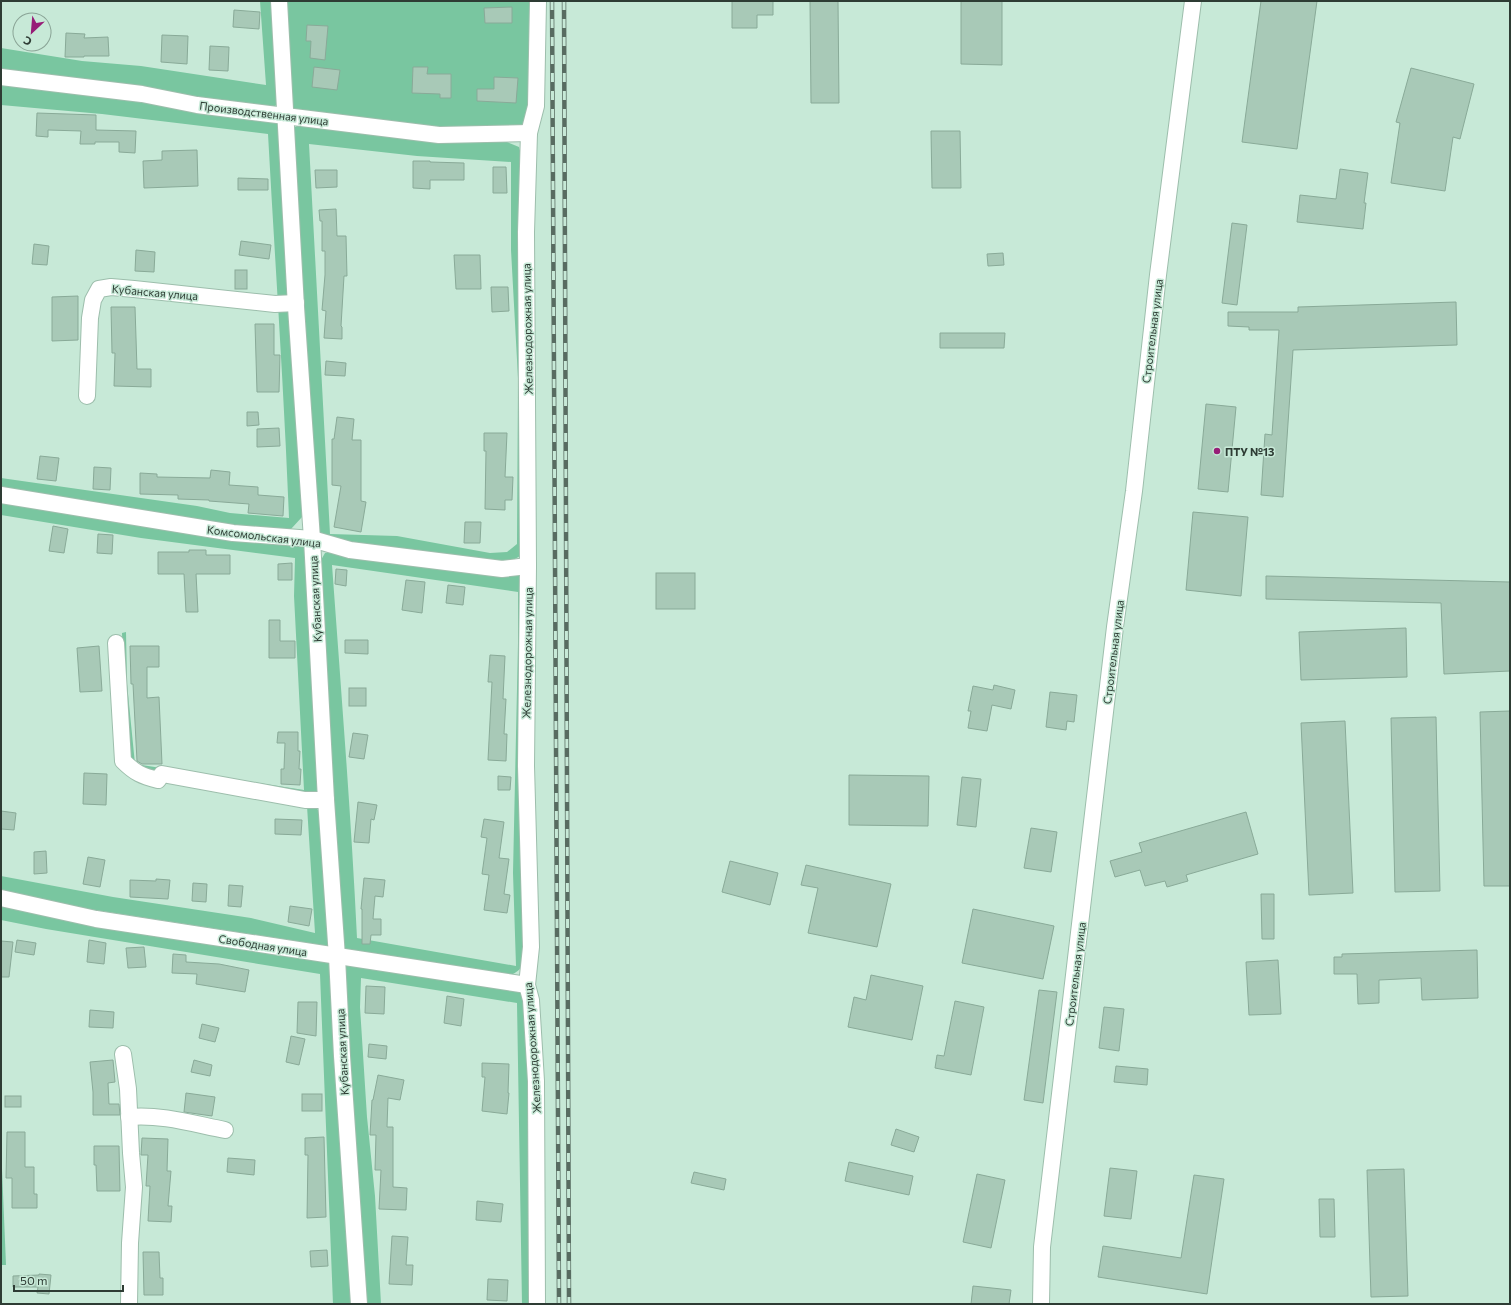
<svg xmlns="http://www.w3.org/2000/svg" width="1511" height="1305" font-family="Commissioner,sans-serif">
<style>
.green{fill:#79c6a0;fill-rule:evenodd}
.building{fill:#a8c9b7;stroke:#89aa98}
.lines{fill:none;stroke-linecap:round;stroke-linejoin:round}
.minor-casing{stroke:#9dbeac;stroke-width:18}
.minor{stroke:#fff;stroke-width:16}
.rail-casing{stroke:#586c61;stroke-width:4.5}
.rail{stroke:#c7e9d7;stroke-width:3;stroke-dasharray:9;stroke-linecap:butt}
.poi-dot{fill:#971d77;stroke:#c7e9d7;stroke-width:1.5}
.labels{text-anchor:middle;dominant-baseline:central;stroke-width:3;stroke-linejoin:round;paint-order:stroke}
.street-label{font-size:11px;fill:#2e3c34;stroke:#c7e9d7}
.poi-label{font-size:11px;font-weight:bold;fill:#2e3c34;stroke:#c7e9d7;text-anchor:start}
</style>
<rect width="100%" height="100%" fill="#c7e9d7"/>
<g class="green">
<path d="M260 1H275L280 100 272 110 1 70V48L82 61 141 66 266 85Z"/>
<path d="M287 1H534L533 105 525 126 440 129 292 113V89Z"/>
<path d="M1 83 277 121 281 127 302 517 291 529 264 530 1 490V478L197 506 230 513 289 518C284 390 275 262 268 134L102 114 1 105Z"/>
<path d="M301 124 502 140 519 147 523 161 522 555 513 560 491 561 321 539 315 527 293 128ZM309 144 417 156 511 162V250L518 378 517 544 507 552 490 553 397 536 330 534Z"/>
<path d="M1 500 251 541 264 540 304 544 308 551 318 730 320 796 233 786 142 770 133 765 127 755 122 633 126 632 127 684 135 764 304 790 294 596 295 558 141 538 1 515Z"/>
<path d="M338 551 521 573 527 953C522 968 520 973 504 977L342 952 321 560 325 553ZM332 565 518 592V643L513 873 516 966 357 938C351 814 341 689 332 565Z"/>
<path d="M307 806 314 807 320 811 323 826 328 946 88 909 1 891V876L113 897 251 918 315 933Z"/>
<path d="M1 905 329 961 351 1304H333L320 974 46 929 1 920Z"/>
<path d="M343 960 521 989 528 1004 531 1304H522L517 1003 361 978 360 1007 367 1117 375 1196 381 1304H365Z"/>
<path d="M1 1145 6 1265H1Z"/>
</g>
<g class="building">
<path d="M732 1H773V15H757V28H732Z"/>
<path d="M810 1H838L839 103H811Z"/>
<path d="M961 1H1002V65L961 64Z"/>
<path d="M1261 1H1317L1297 149 1242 142Z"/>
<path d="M512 7V23H485L484 8Z"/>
<path d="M234 10 260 12 259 29 233 27Z"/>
<path d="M307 25 328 26 325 60 310 58 311 41H306Z"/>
<path d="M66 33 85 34 84 38 108 37 109 56H84V57H65Z"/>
<path d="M162 35 188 36 187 64 161 62Z"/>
<path d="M210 46 229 47 228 71 209 70Z"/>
<path d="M314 67 340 70 337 90 312 87Z"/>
<path d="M413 67H428L427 74H451V98H440V94L412 93Z"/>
<path d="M1411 68 1474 84 1460 139 1453 137 1445 191 1391 183 1400 123 1396 122Z"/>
<path d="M494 77 518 78 516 103 477 101V89H494Z"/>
<path d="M37 113 96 115V130L136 131 135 153 119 152V142H95V144H80L81 131 48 130V137L36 136Z"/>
<path d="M931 131H960L961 188H932Z"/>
<path d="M197 150 198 186 144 188 143 161 162 160V151Z"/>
<path d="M413 161H430V162L464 163V180H430V189L413 188Z"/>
<path d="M493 167H506L507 193H493Z"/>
<path d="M1340 169 1368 173 1364 203H1366L1363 229 1297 222 1300 195 1336 199Z"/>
<path d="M315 170H337V187L316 188Z"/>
<path d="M238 178 268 179V190H238Z"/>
<path d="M336 209 337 236H346L347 276H344L341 326 342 327V339L324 338 326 311 322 310 325 275V251H322V221H320L319 210Z"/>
<path d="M1232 223 1247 225 1237 305 1222 303Z"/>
<path d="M241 241 271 245 269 259 239 255Z"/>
<path d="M34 244 49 246 47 265 32 264Z"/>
<path d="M136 250 155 252 154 272 135 271Z"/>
<path d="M1003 253 1004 265 988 266 987 254Z"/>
<path d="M454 255H480L481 289H456Z"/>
<rect x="235" y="270" width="12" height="19"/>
<path d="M491 287H508L509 311 492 312Z"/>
<path d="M78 296V340L52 341V297Z"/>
<path d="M1456 302 1457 345 1293 350 1283 497 1261 495 1265 434 1272 435 1279 330H1249V327L1228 326V312H1298V307Z"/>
<path d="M111 307H135L137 369H151V387L114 386 115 353H112Z"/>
<path d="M255 324H274V355H280L279 392H257Z"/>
<path d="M940 333H1005L1004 348H940Z"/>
<path d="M326 361 346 363 345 376 325 375Z"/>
<path d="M1206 404 1236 407 1228 492 1198 489Z"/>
<path d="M247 412H258L259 425 247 426Z"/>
<path d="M337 417 354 419 352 440H361V501L366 502 361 532 334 527 341 486 332 485V439H334Z"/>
<path d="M279 428 280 446 257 447V429Z"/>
<path d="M484 433H507L505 477H513L512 500H505V510L485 509 486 451H484Z"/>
<path d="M40 456 59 458 56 481 37 479Z"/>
<path d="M94 467 111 468 110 490 93 489Z"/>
<path d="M211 470 230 472 229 485 258 487V495L284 497 283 516 248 513 249 504 209 501V500L178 499V495L140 494V473L157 474V477L210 478Z"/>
<path d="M1193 512 1248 517 1241 596 1186 590Z"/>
<path d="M465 522H481L480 543H464Z"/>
<path d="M53 526 68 529 64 553 49 551Z"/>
<path d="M98 534 113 535 112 554 97 553Z"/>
<path d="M189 550H206V555H230V574H196L198 612H186L184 574H158V552H189Z"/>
<path d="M292 563V580H278V564Z"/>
<path d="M336 569 347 570 346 586 335 584Z"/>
<rect x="656" y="573" width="39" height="36"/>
<path d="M1266 576 1510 582V671L1444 674 1441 603 1266 599Z"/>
<path d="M406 580 425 582 422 613 402 610Z"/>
<path d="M448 585 465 587 463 605 446 603Z"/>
<path d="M269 620H280V641H295V658H269Z"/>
<path d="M1406 628 1407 677 1301 680 1299 632Z"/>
<path d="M345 640H368V654L345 653Z"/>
<path d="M99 646 102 691 80 692 77 648Z"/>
<path d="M130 646H159V667H147V698L159 697 162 764H142L137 761 133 684H131Z"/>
<path d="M490 655 505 656 503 699H506L504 734H507L506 761 488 760 492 682H488Z"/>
<path d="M994 685 1015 690 1011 709 992 705 987 731 968 728 971 711H968L973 686 993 690Z"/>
<rect x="349" y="688" width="17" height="18"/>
<path d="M1050 692 1077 695 1074 722 1067 721 1066 730 1046 727Z"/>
<path d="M1510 711V886H1484L1480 712Z"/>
<path d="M1436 717 1440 891 1395 892 1391 718Z"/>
<path d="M1345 721 1353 893 1309 895 1301 723Z"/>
<path d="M278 732H298V751H300L299 769H301L300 785 281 784V769H284L285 743H277Z"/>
<path d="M353 733 368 735 364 759 349 757Z"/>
<path d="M84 773 107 774 106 805 83 804Z"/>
<path d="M849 775 929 776 928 826 849 825Z"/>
<path d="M498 776 511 777 510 790H498Z"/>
<path d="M962 777 981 779 976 827 957 825Z"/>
<path d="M358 802 377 805 374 820 371 819 369 843 354 842Z"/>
<path d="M1 811 16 813 14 830 1 829Z"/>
<path d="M1246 812 1258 854 1186 875 1188 881 1167 887 1165 881 1145 886 1140 870 1115 877 1110 861 1142 852 1139 843Z"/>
<path d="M275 819 302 820 301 835 275 834Z"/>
<path d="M484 819 504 822 499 858 509 859 504 894 510 895 507 913 484 910 489 875 482 874 487 838 481 837Z"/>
<path d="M1031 828 1057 832 1051 872 1024 868Z"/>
<path d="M46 851 47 873 34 874V852Z"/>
<path d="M88 857 105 860 100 887 83 884Z"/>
<path d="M730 861 778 873 770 905 722 892Z"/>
<path d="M806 865 891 884 877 947 808 933 818 888 801 885Z"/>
<path d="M364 878 385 880 383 897 375 896 373 919H381V935H371L370 944H362V909H361Z"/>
<path d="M156 879 170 880 168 899 130 897V880L156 881Z"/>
<path d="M193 883 207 884 206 902 192 901Z"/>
<path d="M229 885 243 886 241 907 228 906Z"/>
<path d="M1261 894H1274V939H1262Z"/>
<path d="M290 906 312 909 309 926 288 922Z"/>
<path d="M973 909 1054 926 1043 979 962 963Z"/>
<path d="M17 940 36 943 34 955 15 952Z"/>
<path d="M89 940 106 943 104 964 87 962Z"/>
<path d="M1 941 13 942 9 977H1Z"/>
<path d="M144 947 146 967 128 968 126 948Z"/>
<path d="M1477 950 1478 998 1422 1000 1421 978 1379 980V1003L1358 1004 1357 974H1334V957H1342V954Z"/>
<path d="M173 954 186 955V962L219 964 249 970 245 992 196 984 197 974 172 973Z"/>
<path d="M1278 960 1281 1014 1249 1015 1246 962Z"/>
<path d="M871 975 923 986 912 1040 848 1027 854 997 866 1000Z"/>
<path d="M366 986 385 987 384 1014 365 1013Z"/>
<path d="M1039 990 1057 992 1043 1103 1024 1100Z"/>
<path d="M447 996 464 999 461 1026 444 1023Z"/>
<path d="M955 1001 984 1007 971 1075 935 1068 937 1055 944 1056Z"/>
<path d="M298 1002H317L316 1036 297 1033Z"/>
<path d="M1104 1007 1124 1009 1119 1051 1099 1048Z"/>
<path d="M90 1010 114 1012 113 1028 89 1027Z"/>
<path d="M202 1024 219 1028 215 1042 199 1038Z"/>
<path d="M291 1036 305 1039 299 1065 286 1062Z"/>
<path d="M369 1044 387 1046 386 1059 368 1057Z"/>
<path d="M113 1060 115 1082 108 1083 109 1104H119L120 1115H93V1092L90 1062Z"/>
<path d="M194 1060 212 1065 210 1076 191 1072Z"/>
<path d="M482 1063 509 1064 508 1093H509L507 1114 482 1111 485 1077H482Z"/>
<path d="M1116 1066 1148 1069 1147 1085 1114 1082Z"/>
<path d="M378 1075 404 1080 400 1100 388 1098 387 1127H393V1187L407 1188 406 1210 379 1209 381 1170H375L376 1135H370L372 1100H373Z"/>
<path d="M186 1093 215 1097 212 1116 184 1112Z"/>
<rect x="302" y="1094" width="20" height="17"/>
<rect x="5" y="1096" width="16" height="11"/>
<path d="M896 1129 919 1137 914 1152 891 1145Z"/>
<path d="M7 1132H25V1167H34V1194H37V1208H12V1178H6Z"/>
<path d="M324 1137 326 1217 307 1218 308 1155H305V1138Z"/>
<path d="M142 1138 168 1139 167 1171H171L168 1206H172L171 1222 148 1221 150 1186H146L148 1155H141Z"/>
<path d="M94 1146H119L120 1191H97L96 1165H94Z"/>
<path d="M228 1158 255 1160 254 1175 227 1172Z"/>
<path d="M849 1162 913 1176 909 1195 845 1181Z"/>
<path d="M1110 1168 1137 1171 1131 1219 1104 1216Z"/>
<path d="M1404 1169 1408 1296 1371 1297 1367 1170Z"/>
<path d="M694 1172 726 1179 724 1190 691 1183Z"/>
<path d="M977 1174 1005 1180 991 1248 963 1242Z"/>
<path d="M1194 1175 1224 1179 1207 1294 1098 1277 1103 1246 1181 1258Z"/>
<path d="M1319 1199H1334L1335 1237H1320Z"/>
<path d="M477 1201 503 1204 501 1222 476 1220Z"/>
<path d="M392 1236 408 1237 406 1265H413L412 1285 389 1284Z"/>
<path d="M327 1250 328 1266 311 1267 310 1251Z"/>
<path d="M143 1252H159L160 1278H163V1295H144Z"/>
<path d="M39 1274 51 1275 49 1294 37 1293 38 1287H13V1276L39 1275Z"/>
<path d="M488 1279 508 1280 507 1301 487 1300Z"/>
<path d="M973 1286 1011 1290 1009 1304H971Z"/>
</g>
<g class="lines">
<g class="minor-casing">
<g id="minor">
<path d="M279 1 296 307 312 539 326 800 337 957 342 1056 359 1304"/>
<path d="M1 77 142 94 197 105 439 135 529 133"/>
<path d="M87 396 90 318 93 300 99 289 111 287 134 289 275 304 296 303"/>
<path d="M1 495 233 533 312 539 350 550 502 569 528 566"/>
<path d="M116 643 123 761C135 773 142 776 158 780L162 774 305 800H326"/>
<path d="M1 898 96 919 527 985"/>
<path d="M123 1054 128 1089 131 1153 134 1187 130 1243 129 1304"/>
<path d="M129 1117C161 1114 194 1124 225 1130"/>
<path d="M537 1304 536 1081 531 1000 527 985 531 947 526 766 528 566 526 232 529 133 536 106 538 1"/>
<path d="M1041 1304 1042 1247 1115 627 1134 491 1158 275 1193 1"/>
</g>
</g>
<use href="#minor" class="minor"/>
<g class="rail-casing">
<g id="rail">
<path d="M552 1 559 1304"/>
<path d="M564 1 569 1304"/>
</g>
</g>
<use href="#rail" class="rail"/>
</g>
<circle class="poi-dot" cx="1217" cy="451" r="4"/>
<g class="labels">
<g class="street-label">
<text transform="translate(264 113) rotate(7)">Производственная улица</text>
<text transform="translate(155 292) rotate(5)">Кубанская улица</text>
<text transform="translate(527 329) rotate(-91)">Железнодорожная улица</text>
<text transform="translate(1152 331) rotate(-83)">Строительная улица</text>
<text transform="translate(264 536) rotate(7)">Комсомольская улица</text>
<text transform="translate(315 599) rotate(-93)">Кубанская улица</text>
<text transform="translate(1113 652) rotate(-83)">Строительная улица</text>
<text transform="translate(527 653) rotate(-89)">Железнодорожная улица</text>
<text transform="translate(263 945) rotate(9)">Свободная улица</text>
<text transform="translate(1075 974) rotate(-83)">Строительная улица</text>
<text transform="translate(532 1048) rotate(-94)">Железнодорожная улица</text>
<text transform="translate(342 1052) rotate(-93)">Кубанская улица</text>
</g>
<g class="poi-label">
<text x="1225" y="451">ПТУ №13</text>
</g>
</g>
<rect width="1511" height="1305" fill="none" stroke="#2e3c34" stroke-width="4"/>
<g transform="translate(32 32) rotate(206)"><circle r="19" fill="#c7e9d7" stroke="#8aa496"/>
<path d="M0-3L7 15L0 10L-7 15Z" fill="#971d77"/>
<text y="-6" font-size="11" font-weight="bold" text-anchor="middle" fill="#2e3c34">С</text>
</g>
<path d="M14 1285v6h109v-6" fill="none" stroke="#2e3c34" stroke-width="2"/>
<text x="20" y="1285" font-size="12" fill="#2e3c34" stroke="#c7e9d7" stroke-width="3" paint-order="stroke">50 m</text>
</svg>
